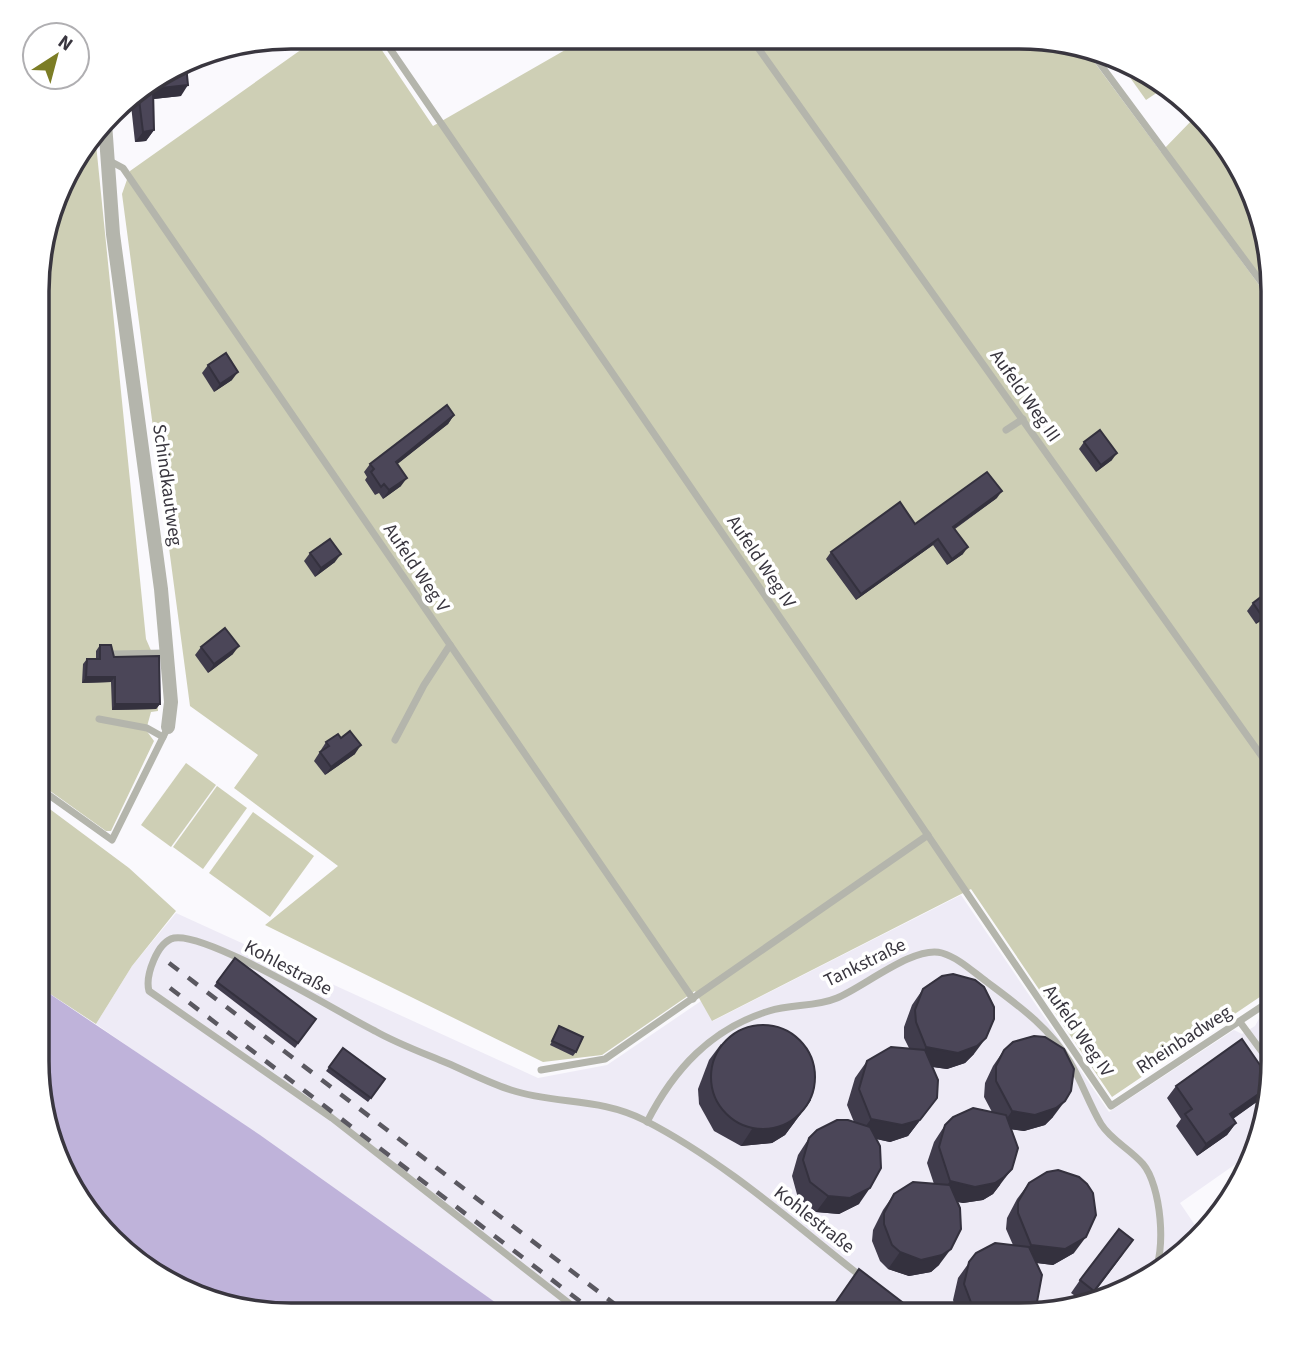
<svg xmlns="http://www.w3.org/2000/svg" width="1310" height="1352" font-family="'Source Sans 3',sans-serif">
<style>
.built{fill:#eeebf6}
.green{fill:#cecfb5}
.water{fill:#bfb3da}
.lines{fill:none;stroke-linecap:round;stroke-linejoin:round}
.lane{stroke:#b4b5ac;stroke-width:7}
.street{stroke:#b4b5ac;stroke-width:14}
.rail{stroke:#5a5860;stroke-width:4.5;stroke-dasharray:12 12;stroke-linecap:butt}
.wall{fill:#403c4c}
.shaded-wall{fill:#34313e}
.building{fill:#4b4658;stroke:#34313e;stroke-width:2}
.labels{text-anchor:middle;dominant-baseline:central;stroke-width:7;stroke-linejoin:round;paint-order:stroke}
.street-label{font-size:19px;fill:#39363f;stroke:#fff}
.rim{fill:none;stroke:#39363f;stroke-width:3.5}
</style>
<rect width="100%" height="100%" fill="#faf9fd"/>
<path class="built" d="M961 895 1109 1112 1234 1030 1242 1034 1255 1026 1260 1017 1273 1007V1077L1250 1154 1180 1203 1199 1231 1160 1272 1101 1302 1035 1315H513L96 1024 132 966 176 913 538 1078 607 1065 701 1001 713 1021Z"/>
<g class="green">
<path d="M319 37H373L433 126 586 38 1051 39 1086 51 1161 152 1195 117C1206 127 1222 138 1231 150 1260 192 1273 249 1273 299L1202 207 1273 304V988L1112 1097 971 889 712 1021 695 991 602 1055 543 1062 265 925 338 866 234 788 258 755 190 706 122 194 130 171Z"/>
<path d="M1119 62 1146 71 1164 88 1146 100Z"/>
<path d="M95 134 146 639 156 662 158 711 151 712 146 730 154 741 111 831H106L39 783 42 242 71 164Z"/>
<path d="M186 763 216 785 171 847 141 825Z"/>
<path d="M217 786 247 808 203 869 173 847Z"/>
<path d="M39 801 129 868 176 911 132 966 96 1024 38 986Z"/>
<path d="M253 812 314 856 270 917 209 873Z"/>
</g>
<path class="water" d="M38 986 260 1135 513 1315H275L164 1281 80 1202 50 1143 37 1077Z"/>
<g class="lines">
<g class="lane">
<path d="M382 37 816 670 1111 1106 1273 999"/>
<path d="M751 38 1273 772"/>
<path d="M1092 53 1273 298"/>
<path d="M108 160 123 168 693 999"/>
<path d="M1006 430 1023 419"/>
<path d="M112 654 167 653"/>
<path d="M99 719 147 728 163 737"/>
<path d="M395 740 424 685 450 645"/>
<path d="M39 788 112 840 168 727"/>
<path d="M1240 1022 1271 1064"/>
<path d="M541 1070 605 1059 928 835"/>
<path d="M647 1122C674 1069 711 1029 769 1011 791 1004 816 1007 837 998 864 987 914 945 942 953 959 958 973 972 987 982 1019 1006 1049 1027 1070 1062 1082 1082 1089 1104 1101 1124 1111 1140 1130 1149 1143 1164 1161 1185 1167 1252 1153 1275"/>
<path d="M1128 1288 1139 1278 1153 1275"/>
<path d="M584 1315 332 1118 149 991C145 976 157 942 174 938 208 932 339 1013 375 1031 398 1044 423 1053 447 1063 468 1072 489 1083 511 1090 556 1105 599 1097 644 1120 724 1161 793 1223 863 1278"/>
</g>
<path class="street" d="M105 123 113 234 161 589 171 702 168 727"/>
<g class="rail">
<path d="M169 963 629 1315"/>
<path d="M170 988 598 1315"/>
</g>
</g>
<g class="wall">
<path d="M184 65 181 96 153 99 154 130 146 141 135 142 130 96Z"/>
<path d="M208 365 232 380 214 392 202 373Z"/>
<path d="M454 415 448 424 397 464 401 486 383 499 379 493 375 495 365 480 367 477 364 472 370 464Z"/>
<path d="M1084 442 1112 460 1096 472 1079 449Z"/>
<path d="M997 498 955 529 963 554 947 565 933 545 856 600 826 559 831 552Z"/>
<path d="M1273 502V515L1268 508Z"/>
<path d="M310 553 335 562 315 577 304 561Z"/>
<path d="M1273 594V612L1256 624 1247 611 1253 603Z"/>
<path d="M100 645 114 657 160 704 156 709 112 710 111 682 82 683 83 664 87 659H96V651Z"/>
<path d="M201 647 233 654 208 673 195 655Z"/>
<path d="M341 738 355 754 325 775 314 761 326 742Z"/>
<path d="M235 958 316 1019 295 1048 214 986Z"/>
<path d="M923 989 974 1054 965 1063 947 1069 932 1067 925 1114 908 1136 890 1142 876 1139 859 1204 839 1214 816 1212 798 1198 792 1176 798 1155 809 1138 854 1122 847 1105 855 1078 867 1061 909 1048 904 1038V1027L912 1005Z"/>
<path d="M559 1026 576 1052 573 1056 550 1045Z"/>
<path d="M721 1044 811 1100 785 1135 772 1143 741 1146 714 1131 699 1104 698 1089 709 1060Z"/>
<path d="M343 1048 385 1079 368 1102 326 1071Z"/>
<path d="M1004 1050 1053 1117 1045 1125 1024 1131 1011 1129 1000 1185 993 1194 983 1200 963 1203 958 1202 939 1265 931 1272 909 1276 888 1269 880 1261 872 1241 873 1230 883 1210 894 1194 934 1184 927 1163 934 1142 945 1125 992 1112 984 1097 985 1083 993 1066Z"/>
<path d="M1271 1081 1269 1091 1265 1096 1233 1119 1236 1123 1227 1135 1197 1156 1176 1126 1181 1119 1167 1098 1176 1086Z"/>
<path d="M1029 1183 1074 1253 1053 1265 1037 1263 1028 1315H958L953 1300 958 1278 976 1253 1013 1245 1006 1229 1007 1218 1017 1199Z"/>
<path d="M1124 1253 1086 1304 1071 1293 1080 1280Z"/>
</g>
<g class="shaded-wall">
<path d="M188 85 181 96 145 100 153 89Z"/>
<path d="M154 130 146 141 135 142 143 132Z"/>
<path d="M238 372 232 380 214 392 220 384Z"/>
<path d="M454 415 448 424 390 470 396 462Z"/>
<path d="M1117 453 1112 460 1096 472 1101 465Z"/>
<path d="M407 478 401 486 383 499 389 490Z"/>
<path d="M1002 491 997 498 948 533 953 527Z"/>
<path d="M938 539 933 545 856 600 861 594Z"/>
<path d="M968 547 963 554 947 565 952 559Z"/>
<path d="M341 554 335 562 315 577 321 568Z"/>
<path d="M1273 608V612L1256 624 1262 616Z"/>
<path d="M239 646 233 654 208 673 214 664Z"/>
<path d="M86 677H115L111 682 82 683Z"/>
<path d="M115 704H160L156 709 112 710Z"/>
<path d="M361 745 355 754 325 775 331 767Z"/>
<path d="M986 1038 974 1054 965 1063 947 1069 914 1064 926 1047Z"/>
<path d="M1270 1086 1265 1096 1221 1127 1230 1114Z"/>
<path d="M937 1098 908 1136 890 1142 859 1135 871 1119Z"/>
<path d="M811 1100 785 1135 772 1143 741 1146 752 1129Z"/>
<path d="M1065 1101 1053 1117 1045 1125 1024 1131 1000 1128 1012 1111Z"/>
<path d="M1236 1123 1227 1135 1197 1156 1206 1144Z"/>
<path d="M1012 1169 993 1194 983 1200 963 1203 939 1198 950 1181Z"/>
<path d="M870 1188 859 1204 839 1214 816 1212 828 1196Z"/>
<path d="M1086 1237 1074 1253 1053 1265 1020 1261 1031 1245Z"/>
<path d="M951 1249 939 1265 931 1272 909 1276 888 1269 900 1252Z"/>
<path d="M1037 1302 1028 1315H1024Z"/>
</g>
<g class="building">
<path d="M184 65H186L188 85 153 89 154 130 143 132 138 91Z"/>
<path d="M226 353 238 372 220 384 208 365Z"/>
<path d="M447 405 454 415 396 462 407 478 389 490 384 484 381 487 371 472 374 469 370 464Z"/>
<path d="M1100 430 1117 453 1101 465 1084 442Z"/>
<path d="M987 472 1002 491 953 527 968 547 952 559 938 539 861 594 831 552 900 502 915 524Z"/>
<path d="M330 539 341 554 321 568 310 553Z"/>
<path d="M1270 590 1273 594V608L1262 616 1253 603Z"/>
<path d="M225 628 239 646 214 664 201 647Z"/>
<path d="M100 645H111L114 657 159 656 160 704H115V677H86L87 659H100Z"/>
<path d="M350 731 361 745 331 767 320 752 329 746 326 742 338 734 341 738Z"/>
<path d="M235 958 316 1019 298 1043 217 982Z"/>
<path d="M953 974 975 980 984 987 994 1007V1019L986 1038 977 1046 958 1053 926 1047 916 1022 915 1010 923 989 942 976Z"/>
<circle cx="763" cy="1077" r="52"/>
<path d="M559 1026 583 1037 576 1052 552 1041Z"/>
<path d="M1034 1036 1045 1037 1064 1049 1074 1069 1071 1091 1065 1101 1056 1108 1035 1115 1012 1111 996 1081V1066L1004 1050 1013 1042Z"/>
<path d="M1242 1039 1271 1081 1270 1086 1230 1114 1236 1123 1206 1144 1185 1114 1192 1109 1176 1086Z"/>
<path d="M891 1047 925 1050 938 1080 937 1098 920 1120 902 1125 871 1119 859 1089 867 1061Z"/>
<path d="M343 1048 385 1079 371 1098 329 1067Z"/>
<path d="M973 1108 1006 1115 1018 1148 1012 1169 1004 1177 995 1183 975 1187 950 1181 939 1147 945 1125 953 1117Z"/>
<path d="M837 1120H848L870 1127 880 1146 881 1168 870 1188 850 1198 828 1196 810 1182 803 1160 809 1138 817 1130Z"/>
<path d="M1058 1170 1079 1177 1087 1184 1093 1193 1096 1215 1086 1237 1065 1249 1031 1245 1018 1213V1202L1029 1183 1047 1172Z"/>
<path d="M913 1182 950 1185 960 1208 961 1229 951 1249 942 1255 921 1260 900 1252 892 1245 884 1224V1213L894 1194Z"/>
<path d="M1119 1229 1133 1240 1094 1291 1080 1280Z"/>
<path d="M995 1243 1029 1247 1042 1275 1037 1302 1024 1315H985L980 1313 972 1305 964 1284 969 1262 976 1253Z"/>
<path d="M859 1269 919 1315H827Z"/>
</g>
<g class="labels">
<g class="street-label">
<text transform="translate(1025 396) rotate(55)">Aufeld Weg III</text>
<text transform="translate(167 485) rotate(82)">Schindkautweg</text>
<text transform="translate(761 562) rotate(56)">Aufeld Weg IV</text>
<text transform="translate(416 568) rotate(56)">Aufeld Weg V</text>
<text transform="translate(865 963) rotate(-26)">Tankstraße</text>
<text transform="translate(288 968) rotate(28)">Kohlestraße</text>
<text transform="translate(1078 1031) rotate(55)">Aufeld Weg IV</text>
<text transform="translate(1184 1040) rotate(-33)">Rheinbadweg</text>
<text transform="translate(814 1220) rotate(38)">Kohlestraße</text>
</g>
</g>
<path d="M0 0H1310V1352H0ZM291 49H1019A242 242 0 0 1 1261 291V1061A242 242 0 0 1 1019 1303H291A242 242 0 0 1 49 1061V291A242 242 0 0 1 291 49Z" fill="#fff" fill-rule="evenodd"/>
<path class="rim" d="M291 49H1019A242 242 0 0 1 1261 291V1061A242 242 0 0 1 1019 1303H291A242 242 0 0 1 49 1061V291A242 242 0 0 1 291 49Z"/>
<g transform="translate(56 56) rotate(36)"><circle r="33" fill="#ffffff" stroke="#b0afb2" stroke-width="2"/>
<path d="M0-5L12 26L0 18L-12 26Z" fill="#7c7d25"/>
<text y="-10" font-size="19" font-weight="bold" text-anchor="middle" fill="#39363f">N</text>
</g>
</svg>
